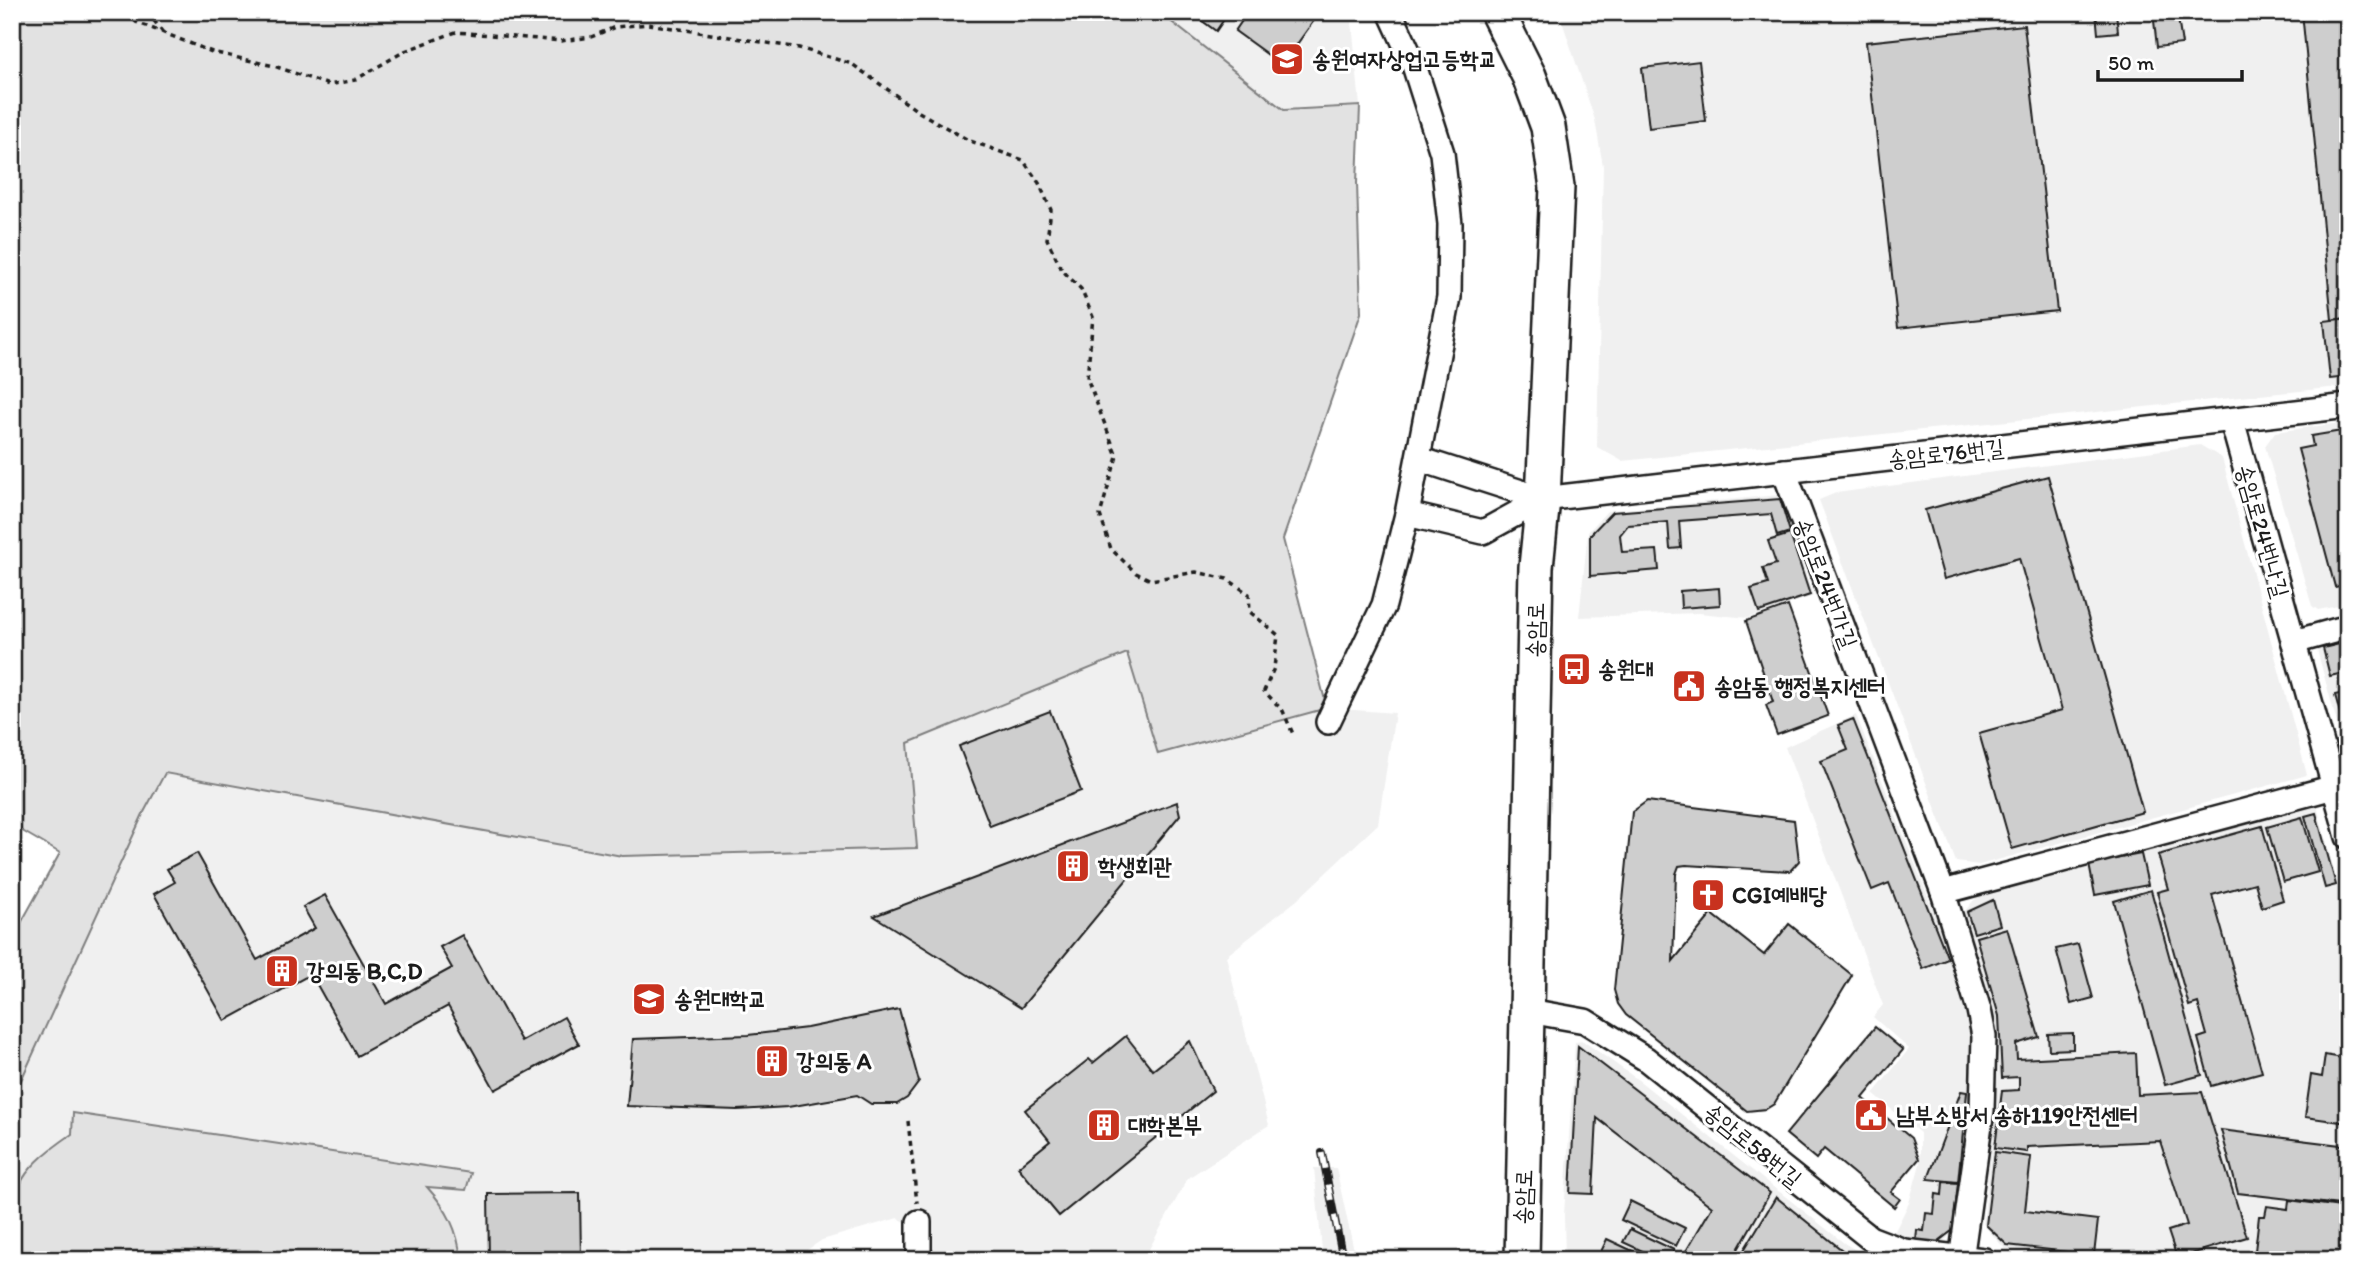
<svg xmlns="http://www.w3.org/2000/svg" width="2360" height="1272" font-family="Itim,'Poor Story',sans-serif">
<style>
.built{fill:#f0f0f0}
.green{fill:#e2e2e2;stroke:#7f7f7f;stroke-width:2}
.building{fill:#cecece;stroke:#1c1c1c;stroke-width:2}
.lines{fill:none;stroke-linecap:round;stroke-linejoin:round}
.minor-casing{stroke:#1c1c1c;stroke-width:28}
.secondary-casing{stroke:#1c1c1c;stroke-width:38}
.path{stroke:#1c1c1c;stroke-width:3.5;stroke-dasharray:5 5;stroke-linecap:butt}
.minor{stroke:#fff;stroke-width:23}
.secondary{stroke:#fff;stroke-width:33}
.rail-casing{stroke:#1c1c1c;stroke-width:8}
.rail{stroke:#fff;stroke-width:5;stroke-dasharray:16;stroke-linecap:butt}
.labels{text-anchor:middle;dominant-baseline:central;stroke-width:6;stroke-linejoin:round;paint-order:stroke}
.poi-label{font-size:23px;font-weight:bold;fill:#1c1c1c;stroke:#fff;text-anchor:start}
.street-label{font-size:23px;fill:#1c1c1c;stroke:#fff}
</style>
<rect width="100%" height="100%" fill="#fff"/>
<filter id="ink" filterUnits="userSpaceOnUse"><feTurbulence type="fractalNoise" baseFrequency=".0143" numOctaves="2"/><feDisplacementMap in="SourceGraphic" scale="14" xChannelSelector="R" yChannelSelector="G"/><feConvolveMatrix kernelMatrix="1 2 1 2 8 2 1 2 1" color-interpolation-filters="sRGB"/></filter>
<g filter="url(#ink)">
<g class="built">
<path d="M1159 12H1351L1360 106 1284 110Z"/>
<path d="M1559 12H2348V386L1622 461 1597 447 1603 166 1595 120Z"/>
<path d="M2348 422V604L2318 610 2312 606 2265 446 2275 432Z"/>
<path d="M2200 445 2222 458 2307 775 1979 865 1956 862 1819 500 1836 493Z"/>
<path d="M1780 495 1813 596 1748 618 1699 613 1579 617 1588 532 1607 511Z"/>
<path d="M2348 639V763L2317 650 2322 645Z"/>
<path d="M1127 653 1327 708 1395 713 1378 824 1297 900 1226 956 1269 1125 1188 1178 1143 1260H930V1219L909 1224 898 1218 822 1240 792 1260H12V1100L143 814 164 773 622 856 917 848 907 743Z"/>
<path d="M1856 715 1933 909 1967 1004 1972 1054 1958 1222 1952 1233 1937 1248 1892 1237 1909 1203 1920 1164V1133L1873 1094 1909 1049 1873 1017 1883 1005 1785 747Z"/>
<path d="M2316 802 2348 925V1260H2106L2005 1249 1983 1224 1995 1111 1997 1035 1991 1007 1963 913 1974 900 1987 893Z"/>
<path d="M1583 1041 1637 1079 1844 1243 1864 1255 1911 1260H1565L1564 1215 1575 1042Z"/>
<path d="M1314 1168H1336L1356 1260H1323Z"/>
</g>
<g class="green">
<path d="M12 12H1159L1284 110 1360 106 1357 183 1361 313 1283 539 1327 708 1158 754 1127 653 908 743 917 848 622 856 165 773 143 814 12 1100V930L16 932 60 853 12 825Z"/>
<path d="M73 1113 471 1173 466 1190 427 1187C447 1209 458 1229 461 1260H12C12 1190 11 1176 72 1134Z"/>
</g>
<g class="building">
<path d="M1190 12H1229L1216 31Z"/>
<path d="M1248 12H1320L1282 65 1235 31Z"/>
<path d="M2096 12H2116L2118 32 2098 34Z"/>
<path d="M2153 12H2177L2182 44 2157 47Z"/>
<path d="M2302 12H2348V318L2332 320Z"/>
<path d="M2024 25 2057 311 1898 328 1866 42Z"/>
<path d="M1699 61 1706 121 1649 128 1642 68Z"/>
<path d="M2348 318V377L2330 379 2324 321Z"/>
<path d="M2348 430V584L2335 587 2298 449 2313 446 2311 436Z"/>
<path d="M2048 476 2143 812 2012 849 1979 733 2062 710 2019 558 1944 579 1925 510Z"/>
<path d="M1780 499 1790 532 1777 536 1771 514 1679 521 1681 548 1670 549 1668 522 1628 525 1620 535 1622 552 1657 550 1659 570 1590 576V535L1612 512Z"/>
<path d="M1790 534 1810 595 1759 612 1751 589 1768 584 1763 568 1776 564 1768 541Z"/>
<path d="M1719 588 1720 605 1681 608 1680 591Z"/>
<path d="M1788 606 1828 716 1777 735 1766 705 1773 702 1746 621Z"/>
<path d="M2348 642V672L2330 676 2323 648Z"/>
<path d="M2348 692V719L2342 720 2335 695Z"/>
<path d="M1050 711 1081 791 990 826 959 746Z"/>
<path d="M1853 719 1948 959 1923 969 1889 883 1872 890 1821 761 1848 750 1838 725Z"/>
<path d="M1647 801 1794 820 1799 861 1790 871 1686 865 1679 866 1676 874 1673 961 1712 914 1764 955 1789 924 1852 975 1774 1104 1766 1109 1747 1111 1626 1015 1618 1004 1614 990 1632 812Z"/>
<path d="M1177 802 1180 815 1021 1008 874 916Z"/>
<path d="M2316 813 2336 885 2325 888 2305 816Z"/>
<path d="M2302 817 2318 872 2283 882 2267 827Z"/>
<path d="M2262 826 2283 900 2262 907 2255 883 2212 895 2262 1072 2211 1086 2198 1038 2207 1035 2198 1003 2189 1006 2157 892 2168 889 2158 855Z"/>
<path d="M197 853 257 960 315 928 303 907 325 895 386 1004 452 968 440 947 462 935 521 1041 564 1017 579 1044 495 1090 448 1006 357 1056 311 974 225 1021 154 894 175 882 167 869Z"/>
<path d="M2141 854 2148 885 2095 895 2089 864Z"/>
<path d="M2151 890 2202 1075 2165 1085 2114 901Z"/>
<path d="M1993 900 2000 925 1974 933 1967 912Z"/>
<path d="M2007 928 2039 1037 2016 1044 2017 1059 2136 1053 2138 1095 2202 1092 2247 1237 2177 1258 2168 1231 2187 1225 2160 1141 2027 1147V1152L1995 1148 2002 1091 2019 1090V1077L2002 1078 1999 1016 1976 937Z"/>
<path d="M2078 944 2093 998 2071 1004 2056 949Z"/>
<path d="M899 1009 919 1082 907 1098 897 1104H871L857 1095 788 1107 737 1110 627 1106 633 1039 748 1035 807 1028Z"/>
<path d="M1875 1027 1903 1050 1863 1098 1911 1138 1919 1159 1891 1192 1900 1199 1894 1207 1824 1149 1816 1159 1786 1134Z"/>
<path d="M2073 1033V1049L2049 1050 2048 1034Z"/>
<path d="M1126 1036 1153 1070 1190 1041 1213 1091 1059 1216 1018 1167 1050 1141 1025 1110 1089 1059 1093 1063Z"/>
<path d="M1578 1046 1770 1193 1732 1260H1686L1690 1253 1686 1251 1712 1207 1597 1118 1593 1194 1570 1193Z"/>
<path d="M2325 1055 2348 1059V1123L2305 1117 2311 1075 2322 1077Z"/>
<path d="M1961 1091 1967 1092 1958 1182 1928 1179Z"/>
<path d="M2221 1130 2348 1146V1206L2238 1193Z"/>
<path d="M1995 1152 2031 1157 2025 1211 2098 1220 2094 1255 2007 1245 1986 1225Z"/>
<path d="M1943 1182 1958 1183 1953 1230 1935 1244 1916 1242 1917 1230 1924 1231 1926 1213 1934 1214 1936 1194 1942 1195Z"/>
<path d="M580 1193 581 1260H489L488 1194Z"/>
<path d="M1776 1197 1842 1250 1841 1260H1738Z"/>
<path d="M2289 1200 2348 1208V1260H2258L2255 1251 2259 1216H2265L2267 1206 2288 1209Z"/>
<path d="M1630 1201 1685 1228 1676 1246 1621 1220Z"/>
<path d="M1630 1229 1674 1250 1669 1260H1662L1623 1242Z"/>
<path d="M1607 1239 1652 1260H1597Z"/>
<path d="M1851 1256 1880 1260H1850Z"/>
</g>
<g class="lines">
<g class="minor-casing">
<g id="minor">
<path d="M2232 421 2348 837"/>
<path d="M1419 459 1543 499"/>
<path d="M1784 471 1943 892 1979 1010 1984 1036 1982 1110 1961 1260"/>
<path d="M1407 514 1483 532 1543 499 2348 406"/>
<path d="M2294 642 2348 627"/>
<path d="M1328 722 1384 605 1407 514 1449 297 1450 224 1442 153 1413 62 1390 12"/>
<path d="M1943 892 2334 787"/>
<path d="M1529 1011 1585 1021 1646 1059 1870 1238 1904 1251 1984 1260"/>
<path d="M919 1222V1260"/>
</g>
</g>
<g class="secondary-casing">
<path id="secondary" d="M1497 12 1529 76 1548 127 1557 187 1543 499 1536 567 1522 1260"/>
</g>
<g class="path">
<path d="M128 12 136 22 212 52 274 66 329 85 355 80 405 51 456 32 561 41 591 37 615 27 648 24 799 48 852 64 919 112 968 140 1023 160 1039 183 1051 210 1047 239 1062 270 1081 289 1093 317 1087 378 1117 456 1100 515 1111 549 1136 573 1151 580 1196 572 1227 579 1249 594 1250 612 1278 635 1274 668 1264 691 1283 711 1293 734"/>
<path d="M148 12 163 33"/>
<path d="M908 1121 917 1203"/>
</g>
<use href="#minor" class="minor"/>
<use href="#secondary" class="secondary"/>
<g class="rail-casing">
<path id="rail" d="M1322 1153 1343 1260"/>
</g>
<use href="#rail" class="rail"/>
</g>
</g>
<defs>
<g id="school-square" transform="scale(1.75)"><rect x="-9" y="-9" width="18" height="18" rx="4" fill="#c8321e" stroke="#fff"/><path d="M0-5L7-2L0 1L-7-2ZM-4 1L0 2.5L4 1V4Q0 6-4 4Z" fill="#fff"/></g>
<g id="bus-square" transform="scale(1.75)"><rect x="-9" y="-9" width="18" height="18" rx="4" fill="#c8321e" stroke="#fff"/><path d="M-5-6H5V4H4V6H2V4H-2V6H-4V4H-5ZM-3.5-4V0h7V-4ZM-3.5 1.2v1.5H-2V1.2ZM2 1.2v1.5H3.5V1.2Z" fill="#fff"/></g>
<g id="civic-square" transform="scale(1.75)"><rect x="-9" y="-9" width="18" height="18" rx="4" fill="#c8321e" stroke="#fff"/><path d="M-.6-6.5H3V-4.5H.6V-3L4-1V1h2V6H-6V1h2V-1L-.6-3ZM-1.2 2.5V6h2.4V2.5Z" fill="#fff"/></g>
<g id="building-square" transform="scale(1.75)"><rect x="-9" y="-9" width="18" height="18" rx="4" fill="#c8321e" stroke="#fff"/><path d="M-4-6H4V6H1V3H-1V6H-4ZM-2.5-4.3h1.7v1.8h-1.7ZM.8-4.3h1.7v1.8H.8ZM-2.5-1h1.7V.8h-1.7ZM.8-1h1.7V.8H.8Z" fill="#fff"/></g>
<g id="church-square" transform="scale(1.75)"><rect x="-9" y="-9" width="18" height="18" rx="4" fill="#c8321e" stroke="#fff"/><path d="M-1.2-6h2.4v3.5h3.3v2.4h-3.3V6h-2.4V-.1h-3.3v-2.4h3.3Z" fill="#fff"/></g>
<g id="university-square" transform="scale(1.75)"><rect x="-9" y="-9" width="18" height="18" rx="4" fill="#c8321e" stroke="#fff"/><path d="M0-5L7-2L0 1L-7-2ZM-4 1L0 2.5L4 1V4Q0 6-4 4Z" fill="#fff"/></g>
</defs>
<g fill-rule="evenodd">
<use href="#school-square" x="1287" y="59"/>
<use href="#bus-square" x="1574" y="669"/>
<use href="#civic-square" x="1689" y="686"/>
<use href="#building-square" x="1073" y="866"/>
<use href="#church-square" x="1708" y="895"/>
<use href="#building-square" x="282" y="971"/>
<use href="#university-square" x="649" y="999"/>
<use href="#building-square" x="772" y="1061"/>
<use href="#civic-square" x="1871" y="1115"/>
<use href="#building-square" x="1104" y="1125"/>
</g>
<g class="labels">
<g class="poi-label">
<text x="1312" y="59">송원여자상업고등학교</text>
<text x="1598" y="669">송원대</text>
<text x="1714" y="686">송암동 행정복지센터</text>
<text x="1098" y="866">학생회관</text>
<text x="1732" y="895">CGI예배당</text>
<text x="306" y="971">강의동 B,C,D</text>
<text x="674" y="999">송원대학교</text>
<text x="796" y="1061">강의동 A</text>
<text x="1896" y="1115">남부소방서 송하119안전센터</text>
<text x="1128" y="1125">대학본부</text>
</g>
<g class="street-label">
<text transform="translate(1946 453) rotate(-6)">송암로76번길</text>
<text transform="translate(2263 531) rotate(74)">송암로24번나길</text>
<text transform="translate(1826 583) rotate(69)">송암로24번가길</text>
<text transform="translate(1535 630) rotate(-89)">송암로</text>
<text transform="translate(1753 1145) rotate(39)">송암로58번길</text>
<text transform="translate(1523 1197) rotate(-88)">송암로</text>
</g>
</g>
<rect width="2360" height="1272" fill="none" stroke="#fff" stroke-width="42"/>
<rect x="21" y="21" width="2318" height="1230" fill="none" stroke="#1c1c1c" stroke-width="2.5" filter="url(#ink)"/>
<path d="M2098 70v10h144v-10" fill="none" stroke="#1c1c1c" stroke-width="3.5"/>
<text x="2108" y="70" font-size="21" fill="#1c1c1c" stroke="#ffffff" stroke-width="5" paint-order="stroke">50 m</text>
</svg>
